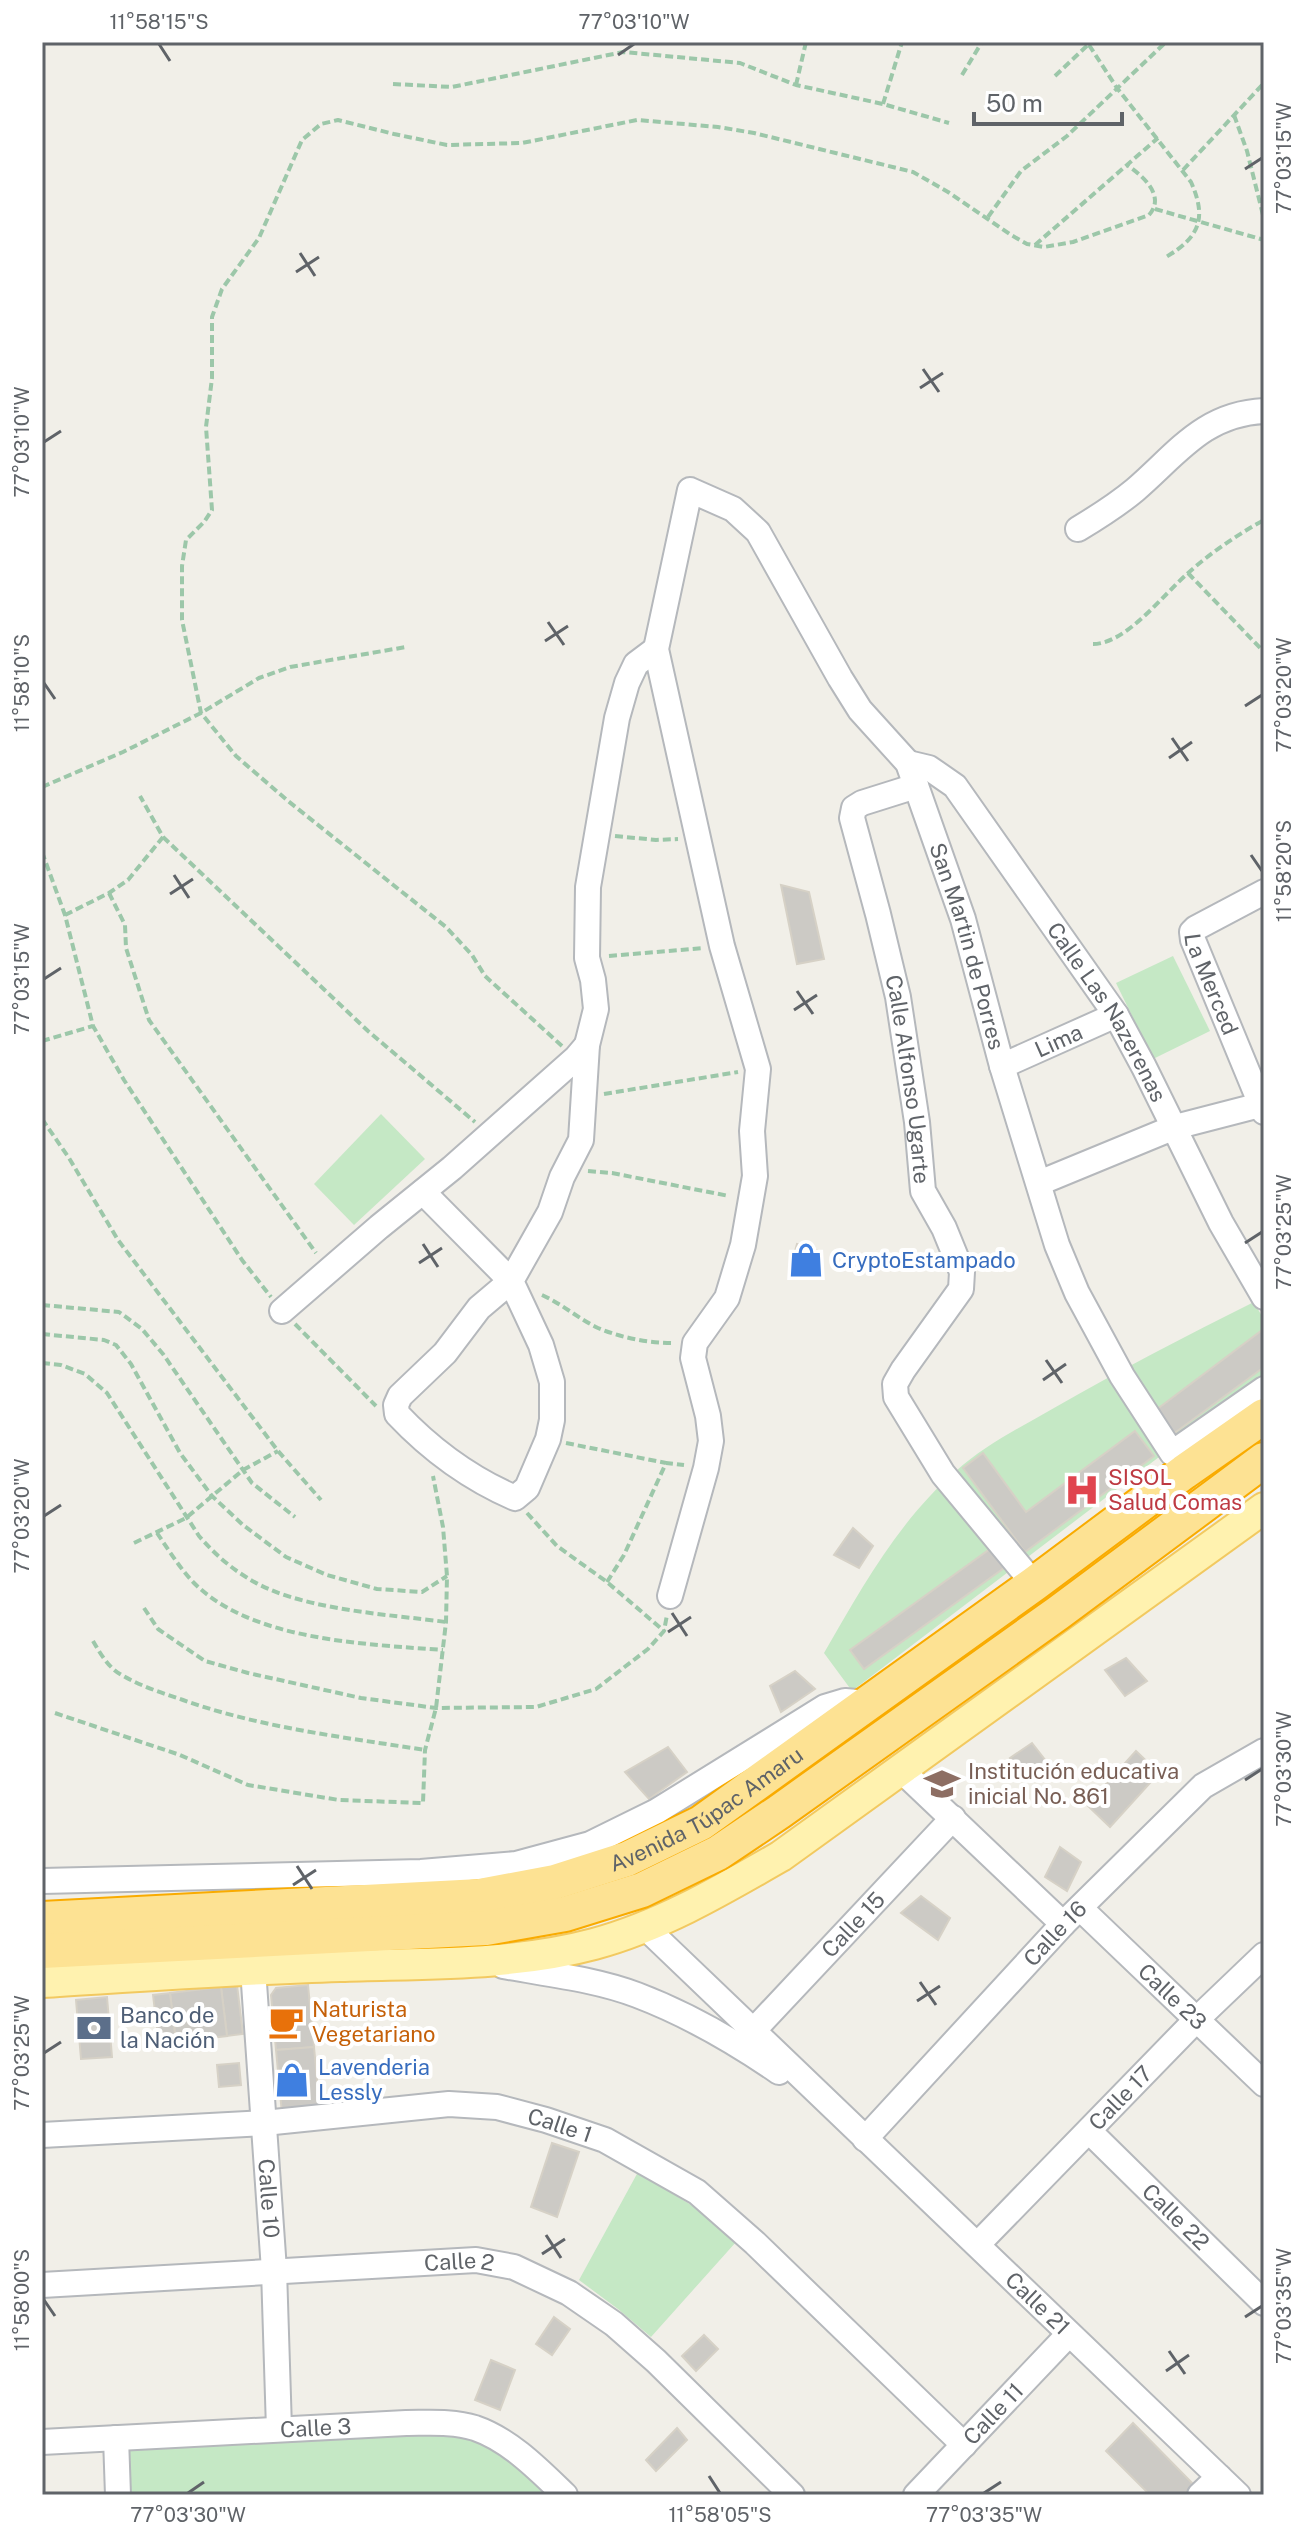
<svg xmlns="http://www.w3.org/2000/svg" width="1306" height="2537" font-family="'Public Sans',sans-serif">
<style>
.green{fill:#c5e8c5}
.building{fill:#cccac5;stroke:#d6d1c6;stroke-width:2}
.lines{fill:none;stroke-linecap:round;stroke-linejoin:round}
.minor-casing{stroke:#b5b8bc;stroke-width:28}
.major-casing{stroke:#f2c960;stroke-width:34}
.highway-casing{stroke:#f9ab00;stroke-width:38}
.path{stroke:#9cc7a9;stroke-width:4;stroke-dasharray:8 4;stroke-linecap:butt}
.minor{stroke:#fff;stroke-width:24}
.major{stroke:#fff2af;stroke-width:30}
.highway{stroke:#fde293;stroke-width:34}
.ticks{fill:none;stroke:#5f6368;stroke-width:3}
.labels{text-anchor:middle;dominant-baseline:central;stroke-width:8;stroke-linejoin:round;paint-order:stroke}
.street-label{font-size:22px;fill:#5f6368;stroke:#fff}
.shop-label{font-size:22px;fill:#366cbe;stroke:#fff;text-anchor:start}
.health-label{font-size:22px;fill:#be3a42;stroke:#fff;text-anchor:start}
.education-label{font-size:22px;fill:#785e54;stroke:#fff;text-anchor:start}
.food-label{font-size:22px;fill:#c56008;stroke:#fff;text-anchor:start}
.service-label{font-size:22px;fill:#4e5e75;stroke:#fff;text-anchor:start}
.neatline{fill:none;stroke:#5f6368;stroke-width:3}
.ticks-label{font-size:20px;text-anchor:middle;fill:#5f6368}
</style>
<rect width="100%" height="100%" fill="#f1efe8"/>
<g class="green">
<path d="M1173 956 1210 1031 1153 1059 1116 983Z"/>
<path d="M381 1114 425 1159 354 1225 314 1184Z"/>
<path d="M1254 1302 1264 1320V1377L852 1691 824 1653C861 1589 899 1520 956 1471 985 1445 1021 1427 1054 1408 1120 1370 1186 1336 1254 1302Z"/>
<path d="M638 2172 699 2210 736 2242 651 2337 618 2309 579 2280Z"/>
<path d="M444 2433C492 2441 515 2461 549 2495H128L125 2446Z"/>
</g>
<g class="building">
<path d="M781 885 809 892 824 959 797 964Z"/>
<path d="M797 1244 821 1252 814 1278 790 1269Z"/>
<path d="M1261 1331 1264 1335V1367L1169 1437 1152 1413Z"/>
<path d="M1135 1431 1154 1456 1025 1552 963 1468 983 1453 1026 1512Z"/>
<path d="M853 1528 873 1546 859 1568 834 1555Z"/>
<path d="M990 1549 1004 1568 864 1669 850 1650Z"/>
<path d="M1126 1658 1147 1681 1125 1696 1105 1670Z"/>
<path d="M795 1671 815 1689 781 1712 770 1686Z"/>
<path d="M1032 1743 1046 1761 1023 1778 1010 1758Z"/>
<path d="M668 1747 687 1772 649 1799 625 1772Z"/>
<path d="M1136 1751 1159 1773 1110 1827 1087 1805Z"/>
<path d="M1060 1847 1081 1862 1067 1891 1045 1877Z"/>
<path d="M921 1896 950 1918 938 1940 901 1913Z"/>
<path d="M237 1985 243 2034 227 2036 221 1987Z"/>
<path d="M308 1985 314 2047 276 2050 271 1995 276 1988Z"/>
<path d="M221 1987 227 2036 176 2042 170 1993Z"/>
<path d="M170 1993 176 2042 159 2044 153 1995Z"/>
<path d="M107 1997 112 2057 81 2059 76 2000Z"/>
<path d="M314 2047 320 2110 282 2114 276 2050Z"/>
<path d="M239 2063 241 2085 219 2087 217 2065Z"/>
<path d="M552 2143 579 2152 557 2217 531 2207Z"/>
<path d="M554 2317 570 2329 552 2355 536 2344Z"/>
<path d="M704 2335 718 2349 696 2371 682 2356Z"/>
<path d="M491 2360 515 2370 500 2410 475 2400Z"/>
<path d="M1133 2423 1198 2489 1192 2495H1150L1106 2451Z"/>
<path d="M677 2428 687 2440 656 2471 646 2460Z"/>
</g>
<g class="lines">
<g class="minor-casing">
<g id="minor">
<path d="M1078 529C1098 517 1117 505 1135 490 1177 454 1203 414 1264 411"/>
<path id="s1" d="M908 763 929 768 955 786 1116 1015 1144 1067 1221 1223 1264 1297"/>
<path id="s2" d="M916 786 862 803 854 808 852 818 878 914 898 997 917 1122 923 1191 944 1228 962 1272 961 1289 903 1370 895 1384 896 1397 943 1474 1034 1584"/>
<path id="s3" d="M1264 892 1196 928 1192 932 1193 940 1264 1112"/>
<path id="s4" d="M1002 1066 1116 1015"/>
<path d="M1039 1183 1175 1127 1264 1104"/>
<path d="M423 1192 511 1281 541 1345 552 1382V1420L548 1439 527 1488 515 1498C471 1479 430 1449 397 1414L396 1405 400 1396 445 1353 479 1308 511 1281 550 1212 562 1177 581 1140 587 1045 596 1009 593 980 587 958 588 887 617 718 627 683 636 664 656 649"/>
<path d="M282 1311 379 1227 452 1168 576 1058 587 1045"/>
<path id="s5" d="M670 1596 706 1468 711 1441 708 1416 693 1358 695 1343 727 1298 743 1245 755 1176 752 1131 758 1069 722 946 656 649 690 490 733 509 758 532 840 678 860 710 908 763 963 919 1002 1066 1057 1245 1077 1293 1122 1376 1172 1453 1264 1389"/>
<path d="M901 1770 1063 1924"/>
<path d="M42 1881 421 1872 516 1864 590 1844 657 1811 825 1707 845 1701 869 1703"/>
<path id="s6" d="M1080 1908 1264 2084"/>
<path id="s7" d="M645 1927 1238 2495"/>
<path d="M503 1966C547 1974 595 1979 637 1995 687 2014 734 2041 779 2072"/>
<path id="s8" d="M253 1969 274 2270 279 2429"/>
<path id="s9" d="M753 2031 953 1818"/>
<path id="s10" d="M1089 2131 1264 2303"/>
<path id="s11" d="M42 2135 264 2123 449 2104 497 2107 546 2120 605 2140 697 2192 755 2243 964 2445"/>
<path id="s12" d="M865 2139 1063 1924 1203 1786 1264 1751"/>
<path id="s13" d="M978 2244 1196 2020 1264 1955"/>
<path id="s14" d="M42 2285 476 2260 514 2267 569 2293 614 2324 656 2361 792 2495"/>
<path d="M116 2438 118 2495"/>
<path id="s15" d="M42 2442 406 2423C429 2423 453 2421 475 2428 510 2440 539 2470 565 2495"/>
<path id="s16" d="M916 2495 1069 2334"/>
<path d="M1200 2495 1219 2477"/>
</g>
</g>
<g class="major-casing">
<path id="major" d="M42 1982C141 1976 241 1969 340 1966 424 1963 512 1966 594 1944 661 1926 722 1890 781 1856L1264 1508"/>
</g>
<g class="highway-casing">
<g id="highway">
<path id="s17" d="M42 1919 480 1896 555 1882 627 1859 701 1823 1034 1584 1184 1472 1264 1416"/>
<path d="M42 1951 486 1928 565 1914 642 1890 718 1853 779 1812 1058 1613 1264 1460"/>
</g>
</g>
<g class="path">
<path d="M1089 45 1117 88 1191 182C1207 218 1200 237 1166 257"/>
<path d="M962 75 982 42"/>
<path d="M1055 76 1091 42"/>
<path d="M393 84 452 87 623 52 740 63 796 85 883 104 949 123"/>
<path d="M796 85 806 42"/>
<path d="M883 104 902 42"/>
<path d="M1234 115 1247 151 1264 219"/>
<path d="M1183 170 1264 83"/>
<path d="M1155 209 1264 240"/>
<path d="M988 217 1021 171 1067 136 1166 42"/>
<path d="M1035 245 1158 138"/>
<path d="M1188 573 1264 652"/>
<path d="M1093 644C1126 644 1163 595 1187 574 1210 553 1237 535 1264 520"/>
<path d="M42 787 123 752 201 713 259 678 290 667 406 647"/>
<path d="M615 836 656 840 678 839"/>
<path d="M163 837 368 1031 475 1122"/>
<path d="M42 852 65 915 93 1026 124 1080 242 1260 271 1297"/>
<path d="M109 893 125 925 126 948 149 1020 316 1253"/>
<path d="M65 915 109 893 128 880 163 837 140 796"/>
<path d="M609 956 704 948"/>
<path d="M42 1041 93 1026"/>
<path d="M562 1046 485 976 472 955 446 927 288 801 236 756 201 713 182 620V566L186 540 204 522 212 510 206 427 212 378V317L222 289 259 238 302 140 321 124 338 120 394 134 447 145 522 143 637 120 718 127 754 133 913 172 948 192 1011 235 1027 244 1044 247 1073 242 1149 215C1166 196 1143 176 1127 165"/>
<path d="M604 1094 738 1072"/>
<path d="M42 1119 69 1158 118 1240 278 1451 321 1500"/>
<path d="M588 1171 612 1173 729 1196"/>
<path d="M542 1295C562 1304 579 1319 598 1328 622 1338 648 1343 674 1343"/>
<path d="M42 1305 119 1312 142 1329 163 1354 252 1483 295 1517"/>
<path d="M295 1324 376 1406"/>
<path d="M42 1334 104 1340 116 1345 131 1364 180 1453 212 1496 243 1525 286 1557 327 1575 377 1589 422 1592 447 1576"/>
<path d="M42 1363 61 1365 85 1374 107 1393 199 1536C213 1552 228 1566 246 1577 296 1610 387 1614 446 1622"/>
<path d="M566 1443 666 1463"/>
<path d="M527 1513 557 1546 607 1582 664 1631"/>
<path d="M157 1533C168 1549 179 1567 193 1582 251 1641 365 1644 443 1650"/>
<path d="M134 1543 186 1518 243 1470 278 1451"/>
<path d="M607 1582 624 1555 666 1463 684 1465"/>
<path d="M144 1608 158 1629 205 1661 248 1673 361 1698 436 1708 536 1707 596 1689 648 1649 664 1631 667 1615"/>
<path d="M93 1641C100 1653 108 1667 120 1674 140 1686 162 1693 183 1700 262 1728 343 1737 425 1750"/>
<path d="M55 1713 180 1755 248 1785 339 1800 423 1803 425 1750 436 1708 446 1622 447 1576 443 1527 433 1476"/>
</g>
<use href="#minor" class="minor"/>
<use href="#major" class="major"/>
<use href="#highway" class="highway"/>
</g>
<path class="ticks" d="M159 44 170 61M618 55 634 44M1245 169 1262 158M300 253 315 276M296 272 319 257M923 369 939 392M920 388 943 373M44 442 61 431M548 622 564 645M545 641 568 626M44 683 55 699M1245 706 1262 695M1172 738 1188 761M1169 758 1192 742M1251 855 1262 871M174 875 189 898M170 894 193 879M44 979 61 968M797 991 813 1014M794 1010 817 995M1245 1243 1262 1232M423 1244 438 1267M419 1263 442 1248M1046 1360 1062 1383M1043 1380 1066 1364M44 1516 61 1505M672 1613 687 1636M668 1632 691 1617M1245 1780 1262 1769M297 1866 312 1889M293 1885 316 1870M920 1982 936 2005M917 2001 940 1986M44 2053 61 2042M546 2235 561 2258M542 2254 565 2239M44 2300 55 2316M1245 2317 1262 2306M1169 2351 1185 2374M1166 2371 1189 2355M709 2476 720 2493M188 2493 204 2482M984 2493 1001 2482"/>
<defs>
<g id="shop-bare" transform="scale(2.76)"><path d="M-5-2.5h2.3a2.7 3.5 0 0 1 5.4 0H5L5.5 6h-11ZM-1.5-2.5h3a1.5 2.3 0 0 0-3 0Z" fill="#3f7fe0" stroke="#fff" stroke-width="2.5" paint-order="stroke"/></g>
<g id="hospital-bare" transform="scale(2.76)"><path d="M-5-5h3v3.5h4V-5h3V5h-3V1.5h-4V5h-3Z" fill="#e0444e" stroke="#fff" stroke-width="2.5" paint-order="stroke"/></g>
<g id="school-bare" transform="scale(2.76)"><path d="M0-5L7-2L0 1L-7-2ZM-4 1L0 2.5L4 1V4Q0 6-4 4Z" fill="#8d6e63" stroke="#fff" stroke-width="2.5" paint-order="stroke"/></g>
<g id="cafe-bare" transform="scale(2.76)"><path d="M-5.5-4.5H6V0H3Q3 3.5 0 3.5H-2.5Q-5.5 3.5-5.5 0ZM3-3.2v2h1.7v-2ZM-6 4.5H4V6H-6Z" fill="#e8710a" stroke="#fff" stroke-width="2.5" paint-order="stroke"/></g>
<g id="bank-bare" transform="scale(2.76)"><path d="M-6-4H6V4H-6ZM0-2.3a2.3 2.3 0 1 0 0 4.6a2.3 2.3 0 1 0 0-4.6Z" fill="#5c6f8a" stroke="#fff" stroke-width="2.5" paint-order="stroke"/></g>
</defs>
<g fill-rule="evenodd">
<use href="#shop-bare" x="806" y="1260"/>
<use href="#hospital-bare" x="1082" y="1490"/>
<use href="#school-bare" x="942" y="1784"/>
<use href="#cafe-bare" x="286" y="2022"/>
<use href="#bank-bare" x="94" y="2028"/>
<use href="#shop-bare" x="292" y="2080"/>
</g>
<g class="labels">
<g class="street-label">
<text stroke="none"><textPath href="#s5" startOffset="1694">San Martin de Porres</textPath></text>
<text stroke="none"><textPath href="#s3" startOffset="138">La Merced</textPath></text>
<text stroke="none"><textPath href="#s1" startOffset="326">Calle Las Nazerenas</textPath></text>
<text stroke="none"><textPath href="#s4" startOffset="62">Lima</textPath></text>
<text stroke="none"><textPath href="#s2" startOffset="344">Calle Alfonso Ugarte</textPath></text>
<text stroke="none"><textPath href="#s17" startOffset="684">Avenida Túpac Amaru</textPath></text>
<text stroke="none"><textPath href="#s9" startOffset="146">Calle 15</textPath></text>
<text stroke="none"><textPath href="#s12" startOffset="280">Calle 16</textPath></text>
<text stroke="none"><textPath href="#s6" startOffset="128">Calle 23</textPath></text>
<text stroke="none"><textPath href="#s13" startOffset="204">Calle 17</textPath></text>
<text stroke="none"><textPath href="#s11" startOffset="522">Calle 1</textPath></text>
<text stroke="none"><textPath href="#s8" startOffset="230">Calle 10</textPath></text>
<text stroke="none"><textPath href="#s10" startOffset="122">Calle 22</textPath></text>
<text stroke="none"><textPath href="#s14" startOffset="418">Calle 2</textPath></text>
<text stroke="none"><textPath href="#s7" startOffset="544">Calle 21</textPath></text>
<text stroke="none"><textPath href="#s16" startOffset="112">Calle 11</textPath></text>
<text stroke="none"><textPath href="#s15" startOffset="274">Calle 3</textPath></text>
</g>
<g class="shop-label">
<text x="832" y="1260">CryptoEstampado</text>
<text x="318" y="2067">Lavenderia<tspan x="318" dy="25">Lessly</tspan></text>
</g>
<g class="health-label">
<text x="1108" y="1477">SISOL<tspan x="1108" dy="25">Salud Comas</tspan></text>
</g>
<g class="education-label">
<text x="968" y="1771">Institución educativa<tspan x="968" dy="25">inicial No. 861</tspan></text>
</g>
<g class="food-label">
<text x="312" y="2009">Naturista<tspan x="312" dy="25">Vegetariano</tspan></text>
</g>
<g class="service-label">
<text x="120" y="2015">Banco de<tspan x="120" dy="25">la Nación</tspan></text>
</g>
</g>
<rect width="1306" height="2537" fill="none" stroke="#ffffff" stroke-width="88"/>
<path d="M974 112v12h148v-12" fill="none" stroke="#5f6368" stroke-width="4"/>
<text x="986" y="112" font-size="24" fill="#5f6368" stroke="#ffffff" stroke-width="6" paint-order="stroke">50 m</text>
<rect x="44" y="44" width="1218" height="2449" class="neatline"/>
<g class="ticks-label">
<text x="159" y="29">11°58'15"S</text>
<text x="634" y="29">77°03'10"W</text>
<text transform="translate(1284 158) rotate(-90)" y="7">77°03'15"W</text>
<text transform="translate(22 442) rotate(-90)" y="7">77°03'10"W</text>
<text transform="translate(22 683) rotate(-90)" y="7">11°58'10"S</text>
<text transform="translate(1284 695) rotate(-90)" y="7">77°03'20"W</text>
<text transform="translate(1284 871) rotate(-90)" y="7">11°58'20"S</text>
<text transform="translate(22 979) rotate(-90)" y="7">77°03'15"W</text>
<text transform="translate(1284 1232) rotate(-90)" y="7">77°03'25"W</text>
<text transform="translate(22 1516) rotate(-90)" y="7">77°03'20"W</text>
<text transform="translate(1284 1769) rotate(-90)" y="7">77°03'30"W</text>
<text transform="translate(22 2053) rotate(-90)" y="7">77°03'25"W</text>
<text transform="translate(22 2300) rotate(-90)" y="7">11°58'00"S</text>
<text transform="translate(1284 2306) rotate(-90)" y="7">77°03'35"W</text>
<text x="188" y="2522">77°03'30"W</text>
<text x="720" y="2522">11°58'05"S</text>
<text x="984" y="2522">77°03'35"W</text>
</g>
</svg>
